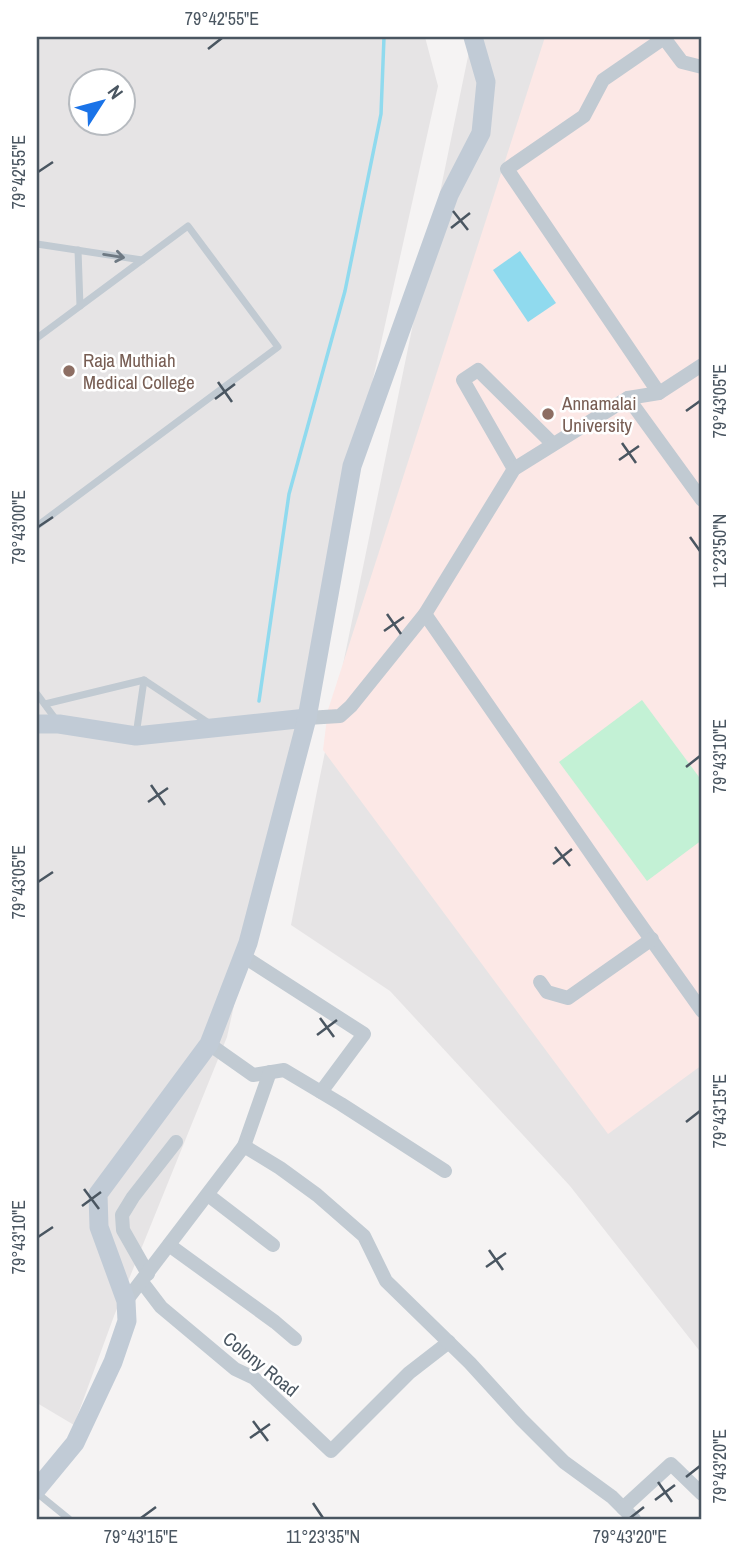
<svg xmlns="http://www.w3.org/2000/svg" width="739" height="1556" font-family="'Archivo Narrow',sans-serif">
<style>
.education{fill:#e6e4e5;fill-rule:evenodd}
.medical{fill:#fce8e6}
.green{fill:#c3f1d5}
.water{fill:#90daee}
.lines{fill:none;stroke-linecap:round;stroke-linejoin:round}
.stream{stroke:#90daee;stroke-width:3.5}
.lane{stroke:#c1cad2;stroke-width:7}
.street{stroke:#c1cad2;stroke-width:14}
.secondary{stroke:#c1cbd6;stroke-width:19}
.oneway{stroke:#6e7983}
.ticks{fill:none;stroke:#4a5661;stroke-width:2.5}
.education-dot{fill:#8d6e63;stroke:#fff;stroke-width:2.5}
.labels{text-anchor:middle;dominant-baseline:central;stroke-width:5;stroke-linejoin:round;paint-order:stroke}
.education-label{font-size:19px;fill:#785e54;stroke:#fff;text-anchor:start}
.street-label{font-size:19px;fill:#4a5661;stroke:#fff}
.neatline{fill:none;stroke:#4a5661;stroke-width:2.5}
.ticks-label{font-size:18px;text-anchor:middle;fill:#4a5661}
</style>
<rect width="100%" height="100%" fill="#f5f3f3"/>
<g class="education">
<path d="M37 37H425L438 86 227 1037 114 1316 74 1425 37 1403ZM80 80H122V122H80Z"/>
<path d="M472 37H702V1354L570 1186 390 991 291 925 317 791Z"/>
</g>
<path class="medical" d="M545 37H702V1065L608 1134 323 750 328 710Z"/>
<path class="green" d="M642 700 702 781V840L647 881 559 762Z"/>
<path class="water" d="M520 251 556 303 528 322 493 270Z"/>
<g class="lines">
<path class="stream" d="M259 701 289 494 345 291 381 114 384 37"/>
<g class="lane">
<path d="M37 244 142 260"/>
<path d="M78 250 80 306"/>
<path d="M37 338 188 226 278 347 37 526"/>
<path d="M37 694 57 721"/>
<path d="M45 704 144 680 210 724"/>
<path d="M136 735 144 680"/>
<path d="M37 1493 69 1519"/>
</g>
<g class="street">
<path d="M659 393 507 169 584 116 603 80 664 38 682 62 702 67"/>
<path d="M628 398 702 500"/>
<path d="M514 469 463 380 478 370 553 444"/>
<path d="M425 614 628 907 702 1011"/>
<path d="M307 718 340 716 351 706 425 614 514 469 628 398 659 393 702 365"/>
<path d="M243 956 364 1034 321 1092"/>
<path d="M540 982 547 992 568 998 652 939"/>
<path d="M209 1044 253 1075 284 1070 341 1104 445 1171"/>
<path d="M244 1146 270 1072"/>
<path d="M208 1195 273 1245"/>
<path d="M169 1245 275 1322 295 1339"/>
<path d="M148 1274 123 1230 122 1215 133 1197 176 1142"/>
<path d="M142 1282 161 1307 235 1369 254 1378 331 1451 409 1373 449 1342"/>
<path d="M126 1301 244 1146 280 1168 317 1195 364 1236 386 1281 470 1363 521 1419 564 1462 612 1497 634 1519"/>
<path d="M623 1508 671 1464 702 1494"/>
</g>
<g class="secondary">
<path d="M37 724H59L136 736 307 718"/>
<path d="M37 1489 75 1443 113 1362 127 1321 126 1301 99 1227 98 1194 209 1044 248 943 307 718 352 466 449 195 481 133 486 82 473 37"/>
</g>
</g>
<defs><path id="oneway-shaft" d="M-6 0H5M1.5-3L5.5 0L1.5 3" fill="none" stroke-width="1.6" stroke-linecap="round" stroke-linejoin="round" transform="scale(1.75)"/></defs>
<use class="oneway" href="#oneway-shaft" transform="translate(114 256) rotate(9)"/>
<path class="ticks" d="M208 49 222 38M38 172 53 162M453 211 468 230M451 228 470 213M218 382 232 402M215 399 235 384M686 411 700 401M622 443 636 463M619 460 639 446M38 527 53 517M690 537 700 551M387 614 401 634M384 631 404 617M686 767 700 756M151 785 165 805M148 802 168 788M555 847 570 866M553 864 572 849M38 882 53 872M320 1018 334 1037M317 1035 337 1020M686 1122 700 1111M84 1189 99 1209M82 1206 101 1192M38 1237 53 1227M489 1250 503 1270M486 1267 506 1253M253 1421 268 1441M250 1438 270 1424M686 1477 700 1466M658 1482 672 1502M655 1500 675 1485M313 1503 323 1518M141 1518 156 1507M630 1518 644 1507"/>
<g class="education-dot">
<circle cx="69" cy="371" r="7"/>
<circle cx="548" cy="414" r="7"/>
</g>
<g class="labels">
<g class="education-label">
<text x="83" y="360">Raja Muthiah<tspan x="83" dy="22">Medical College</tspan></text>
<text x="562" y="403">Annamalai<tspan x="562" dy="22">University</tspan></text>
</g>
<g class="street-label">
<text transform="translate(261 1364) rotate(39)">Colony Road</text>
</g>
</g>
<rect width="739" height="1556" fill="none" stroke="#ffffff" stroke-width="77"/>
<g transform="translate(102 102) rotate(54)"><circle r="33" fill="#ffffff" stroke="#b7bbc0" stroke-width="2"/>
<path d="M0-5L12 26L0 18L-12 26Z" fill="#1a73e8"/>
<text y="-10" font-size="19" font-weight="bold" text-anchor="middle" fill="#4a5661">N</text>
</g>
<rect x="38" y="38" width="662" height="1480" class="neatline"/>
<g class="ticks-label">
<text x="222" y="25">79°42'55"E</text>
<text transform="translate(19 172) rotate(-90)" y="6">79°42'55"E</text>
<text transform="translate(720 401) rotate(-90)" y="6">79°43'05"E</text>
<text transform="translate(19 527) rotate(-90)" y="6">79°43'00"E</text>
<text transform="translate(720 551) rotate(-90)" y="6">11°23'50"N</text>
<text transform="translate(720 756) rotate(-90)" y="6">79°43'10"E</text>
<text transform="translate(19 882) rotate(-90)" y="6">79°43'05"E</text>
<text transform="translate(720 1111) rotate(-90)" y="6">79°43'15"E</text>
<text transform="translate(19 1237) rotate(-90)" y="6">79°43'10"E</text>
<text transform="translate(720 1466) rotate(-90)" y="6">79°43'20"E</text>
<text x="141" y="1543">79°43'15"E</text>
<text x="323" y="1543">11°23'35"N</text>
<text x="630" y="1543">79°43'20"E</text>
</g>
</svg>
